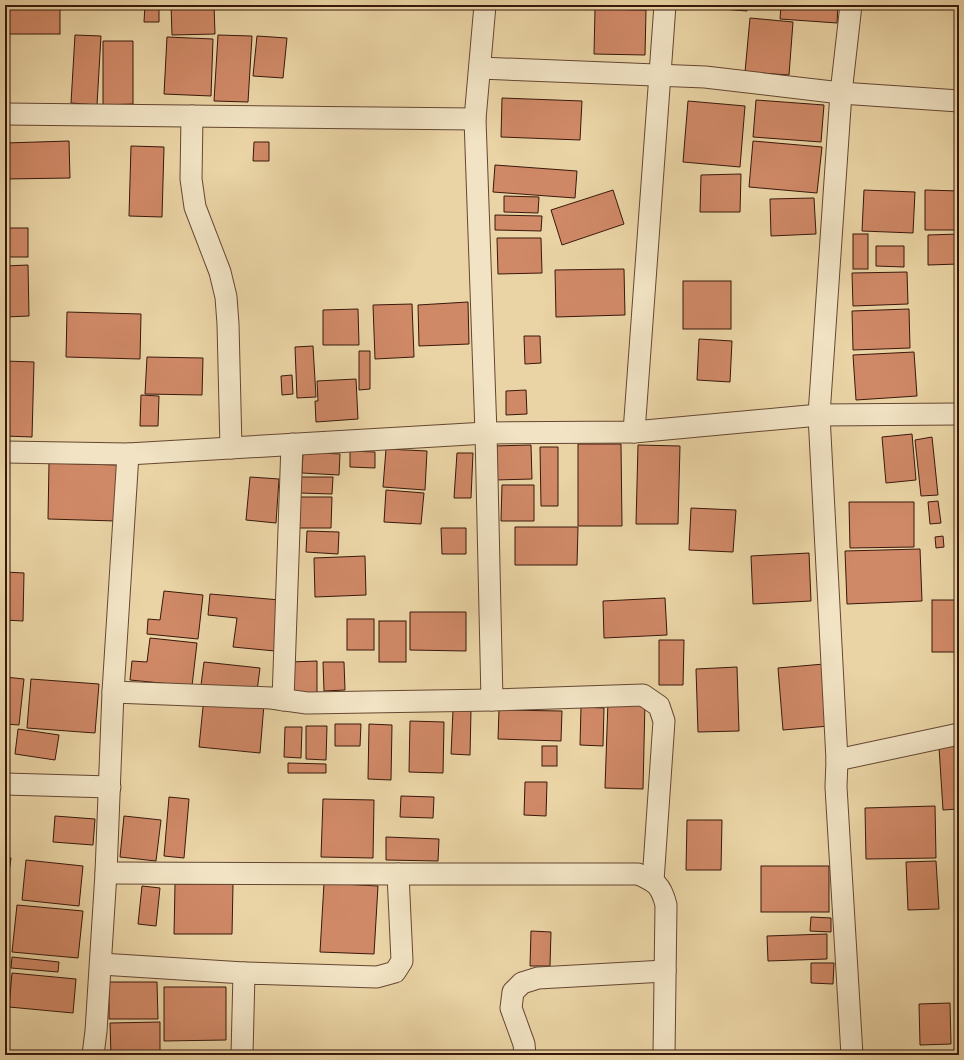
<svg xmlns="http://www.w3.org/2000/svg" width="964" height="1060" font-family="Vollkorn,serif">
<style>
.building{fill:#d08967;stroke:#39180b}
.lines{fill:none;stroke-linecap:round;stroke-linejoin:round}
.minor-casing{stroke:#654732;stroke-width:23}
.minor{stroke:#f1e3c4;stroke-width:21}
</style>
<rect width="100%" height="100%" fill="#ead4a5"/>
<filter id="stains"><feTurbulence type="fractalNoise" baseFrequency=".005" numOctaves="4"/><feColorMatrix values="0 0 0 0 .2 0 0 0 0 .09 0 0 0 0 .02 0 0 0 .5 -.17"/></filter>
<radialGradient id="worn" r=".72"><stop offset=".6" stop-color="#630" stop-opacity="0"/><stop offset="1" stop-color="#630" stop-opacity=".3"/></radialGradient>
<g class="building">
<rect x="6" y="5" width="54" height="29"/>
<path d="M145 5H159V22H144Z"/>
<path d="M171 5H214L215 34 172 35Z"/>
<path d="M683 5H747V11L683 6Z"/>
<path d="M781 5H838L837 23 780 19Z"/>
<path d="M595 9 646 10 645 55 594 54Z"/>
<path d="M750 18 793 22 789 75 745 72Z"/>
<path d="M75 35 101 36 97 105 71 103Z"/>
<path d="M218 35 252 36 248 102 214 101Z"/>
<path d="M257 36 287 38 283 78 253 76Z"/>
<path d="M167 37 213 39 211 96 164 94Z"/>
<path d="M103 41H133V104L103 105Z"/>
<path d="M502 98 582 101 580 140 501 137Z"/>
<path d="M756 100 824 105 821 142 753 137Z"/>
<path d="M688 101 745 106 740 167 683 162Z"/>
<path d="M69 141 70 178 5 179V143Z"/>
<path d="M753 141 822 147 817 193 749 187Z"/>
<path d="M254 142H269V161H253Z"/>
<path d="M131 146 164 147 162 217 129 216Z"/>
<path d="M495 165 577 171 575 198 493 192Z"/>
<path d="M741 174 740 212H700L701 175Z"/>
<path d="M613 190 624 224 562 245 551 210Z"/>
<path d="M864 190 915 192 913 233 862 231Z"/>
<path d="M925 190 959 191V230H925Z"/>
<path d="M504 196 539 197 538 213 504 212Z"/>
<path d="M814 198 816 234 771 236 770 199Z"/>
<path d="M495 215 542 216 541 231 495 230Z"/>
<rect x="5" y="228" width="23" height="29"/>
<rect x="853" y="234" width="15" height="35"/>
<path d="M959 234V264L928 265V235Z"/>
<path d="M497 238H541L542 273 498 274Z"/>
<path d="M876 246H904V267L876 266Z"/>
<path d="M28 265 29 316 5 317V266Z"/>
<path d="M624 269 625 315 556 317 555 270Z"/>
<path d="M907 272 908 304 853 306 852 273Z"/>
<rect x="683" y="281" width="48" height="48"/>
<path d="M468 302 469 344 419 346 418 305Z"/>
<path d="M412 304 414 357 375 359 373 305Z"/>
<path d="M358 309 359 345H323V310Z"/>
<path d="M909 309 910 348 853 350 852 311Z"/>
<path d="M67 312 141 314 140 359 66 357Z"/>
<path d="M524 336H540L541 363 525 364Z"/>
<path d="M699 339 732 341 730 382 697 380Z"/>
<path d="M313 346 316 397 297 398 295 347Z"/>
<path d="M359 351H370V389L359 390Z"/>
<path d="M914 352 917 396 856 400 853 355Z"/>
<path d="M147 357 203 358 202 395 145 394Z"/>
<path d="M5 361 34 362 32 437 5 436Z"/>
<path d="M292 375 293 394 282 395 281 376Z"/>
<path d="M356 379 358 419 316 422 315 401H318L317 381Z"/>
<path d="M526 390 527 414 506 415V391Z"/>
<path d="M141 395 159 396 158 426H140Z"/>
<path d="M912 434 916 480 886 483 882 437Z"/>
<path d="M932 437 938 495 921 496 915 440Z"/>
<path d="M578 444H621L622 526H578Z"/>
<path d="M531 445 532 479 495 480 494 446Z"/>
<path d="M638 445 680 446 678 524H636Z"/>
<path d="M540 447H558V506H541Z"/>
<path d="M386 449 427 451 425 490 383 487Z"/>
<path d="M350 451 375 452V468L350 467Z"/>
<path d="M303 452 340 454 339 475 302 473Z"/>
<path d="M457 453H473L471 498H454Z"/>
<path d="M49 463 118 465 116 521 48 519Z"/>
<path d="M250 477 279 479 276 523 246 520Z"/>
<path d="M301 477H333L332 494 300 493Z"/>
<path d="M502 485H534V521H501Z"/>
<path d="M386 490 424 493 421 524 384 522Z"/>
<path d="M298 497H332L331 528H297Z"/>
<path d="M938 501 941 523 930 524 928 502Z"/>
<path d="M849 502H914V547L850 548Z"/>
<path d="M691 508 736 510 733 552 689 550Z"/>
<path d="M515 527H578L577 565H515Z"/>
<path d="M441 528H466V554H442Z"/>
<path d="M307 531 339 532 338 554 306 552Z"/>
<path d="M943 536 944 547 936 548 935 537Z"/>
<path d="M920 549 922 601 847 604 845 551Z"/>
<path d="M809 553 811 601 753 604 751 556Z"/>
<path d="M365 556 366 595 315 597 314 558Z"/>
<path d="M5 572 24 573 23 621 5 620Z"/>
<path d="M164 591 203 595 198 639 147 634 148 619 160 620Z"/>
<path d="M210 594 280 600 275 651 233 647 237 618 208 615Z"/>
<path d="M665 598 667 635 604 638 603 601Z"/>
<rect x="932" y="600" width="27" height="52"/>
<path d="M410 612H466V651L410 650Z"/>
<rect x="347" y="619" width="27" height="31"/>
<rect x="379" y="621" width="27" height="41"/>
<path d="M150 638 197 643 192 686 130 680 132 661 147 662Z"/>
<path d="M659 640H684L683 685H659Z"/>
<path d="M317 661V694L291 695 290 662Z"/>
<path d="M204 662 260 668 257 691 201 685Z"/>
<path d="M323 662H344L345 690 324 691Z"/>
<path d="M824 664 829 726 783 730 778 668Z"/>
<path d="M737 667 739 731 698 732 696 669Z"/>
<path d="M5 677 24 679 19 725 5 724Z"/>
<path d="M31 679 99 684 95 733 27 728Z"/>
<path d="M204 697 264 704 260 753 199 747Z"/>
<path d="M608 701 645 702 643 789 605 788Z"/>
<path d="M581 707 604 708 603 746 580 745Z"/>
<path d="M453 710H471L470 755 451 754Z"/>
<path d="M499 710 562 711 561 741 498 739Z"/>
<path d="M410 721 444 722 443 773 409 772Z"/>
<path d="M335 724H361L360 746H335Z"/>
<path d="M369 724 392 725 391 780 368 779Z"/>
<path d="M306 726H327L326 760 306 759Z"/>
<path d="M285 727H302L301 758 284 757Z"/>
<path d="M18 729 59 735 55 760 15 754Z"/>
<rect x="542" y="746" width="15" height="20"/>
<path d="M959 746V809L943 810 939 747Z"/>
<path d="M288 763 326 764V773H288Z"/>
<path d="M525 782H547L546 816 524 815Z"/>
<path d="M401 796 434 797 433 818 400 817Z"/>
<path d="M169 797 189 799 184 858 164 856Z"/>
<path d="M323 799 374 800 373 858 321 857Z"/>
<path d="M935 806 936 858 866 859 865 808Z"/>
<path d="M55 816 95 819 93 845 53 842Z"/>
<path d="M124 816 161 820 156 861 120 857Z"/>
<path d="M687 820H722L721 870H686Z"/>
<path d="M386 837 439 839 438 861 386 860Z"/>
<path d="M5 857 11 858 7 887H5Z"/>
<path d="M26 860 83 866 79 906 22 900Z"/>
<path d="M936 861 939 909 908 910 906 862Z"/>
<rect x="761" y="866" width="68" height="46"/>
<path d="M324 883 378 886 374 954 320 952Z"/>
<path d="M175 884H233L232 934H174Z"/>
<path d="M142 886 160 888 156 926 138 924Z"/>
<path d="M5 891H8L5 923Z"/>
<path d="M17 905 83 911 78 958 12 952Z"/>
<path d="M811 917 831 918V932L810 931Z"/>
<path d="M531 931 551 932 550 966H530Z"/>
<path d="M827 934V959L768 961 767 936Z"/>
<path d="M12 957 59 962 58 972 11 968Z"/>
<path d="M811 963H834L833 984 811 983Z"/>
<path d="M957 963H959V998H958Z"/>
<path d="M12 973 76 979 73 1013 9 1007Z"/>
<path d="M109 982H157L158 1019H109Z"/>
<path d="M164 987H226V1040L164 1041Z"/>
<path d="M950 1003 951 1044 920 1045 919 1004Z"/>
<path d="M160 1022V1054L111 1055 110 1023Z"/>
</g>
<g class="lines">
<g class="minor-casing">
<g id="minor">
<path d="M485 5 475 119 486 433 492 700"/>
<path d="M851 5 841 93 819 415 837 760 836 787 852 1055"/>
<path d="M480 68 705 77 841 93 959 101"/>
<path d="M5 114 475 119"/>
<path d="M192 116 191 179 195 207 220 272 226 297 228 324 231 448"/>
<path d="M634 432 665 5"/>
<path d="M5 452 128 454 486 433 634 432 819 415 959 414"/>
<path d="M113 692 271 698 307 703 492 700 643 695 659 706 664 721 653 881"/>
<path d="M283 700 292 444"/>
<path d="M837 760 959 734"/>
<path d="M5 784 110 787"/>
<path d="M106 873 398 874 402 961 395 972 377 977 244 973 242 1055"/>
<path d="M398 874H638C656 882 661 885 666 905L664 1055"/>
<path d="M101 964 244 973"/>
<path d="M93 1055 96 1031 106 873 113 692 128 454"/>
<path d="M525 1055 524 1044 511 1008 513 992 522 983 538 978 665 971"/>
</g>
</g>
<use href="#minor" class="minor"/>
</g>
<rect width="964" height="1060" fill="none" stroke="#ead4a5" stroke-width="20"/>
<rect x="6" y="6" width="952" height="1048" fill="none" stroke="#39180b" stroke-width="2"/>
<rect x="10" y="10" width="944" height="1040" fill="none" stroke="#39180b"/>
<rect width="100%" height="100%" filter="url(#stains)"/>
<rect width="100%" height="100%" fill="url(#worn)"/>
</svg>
